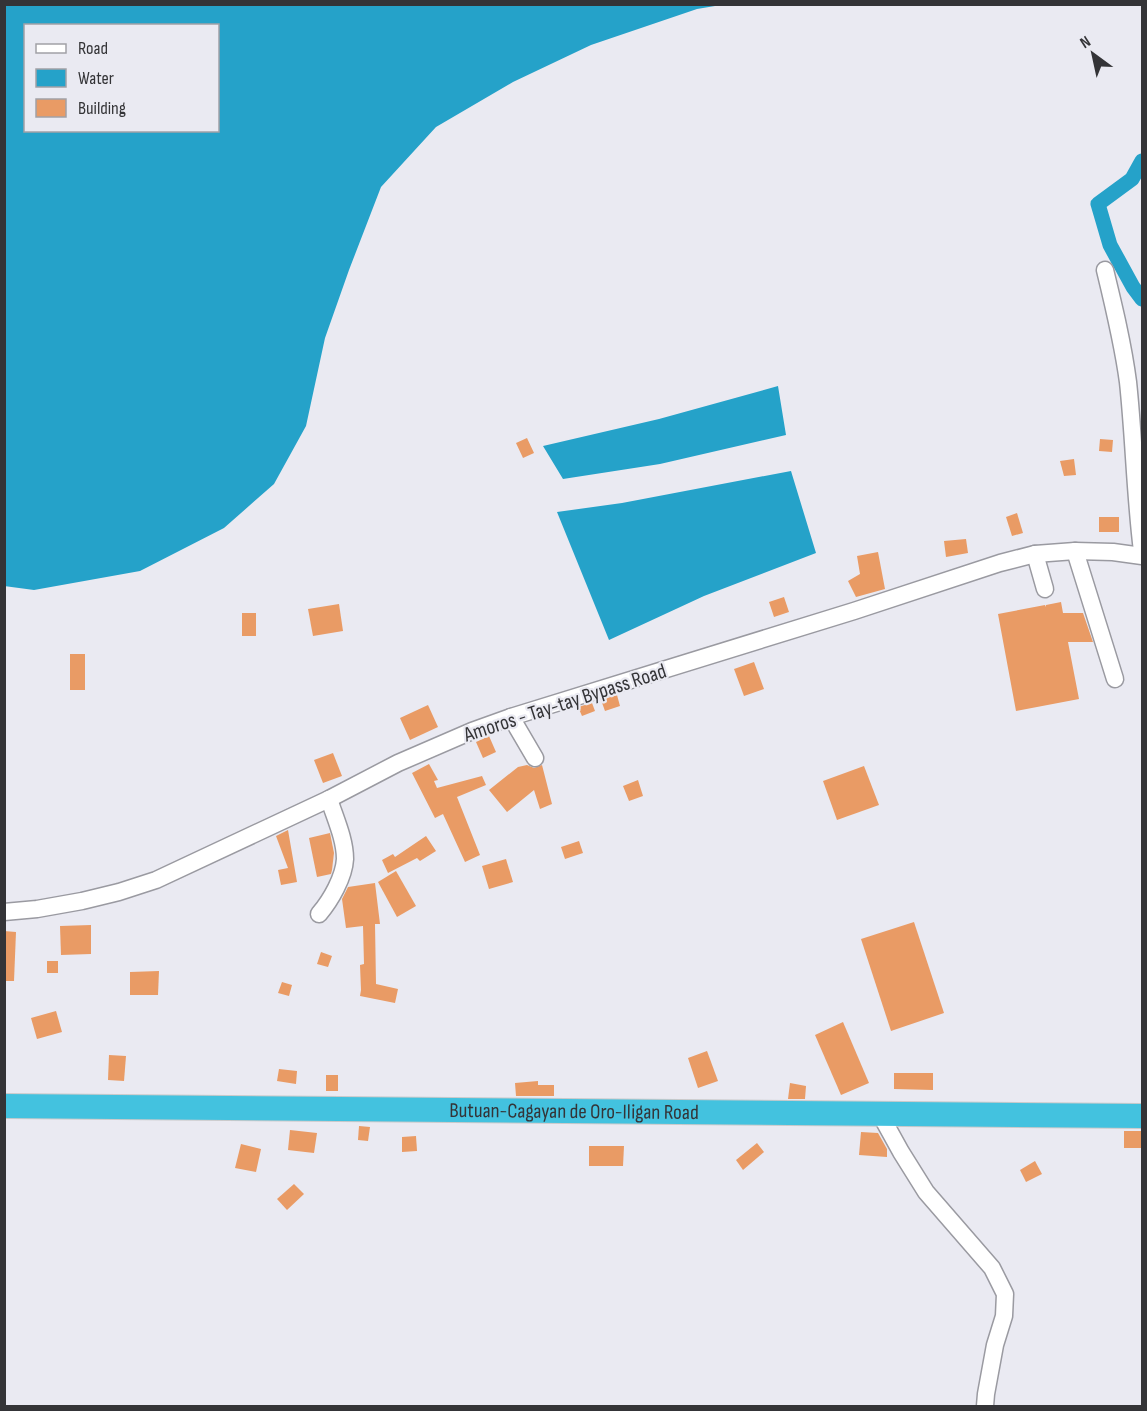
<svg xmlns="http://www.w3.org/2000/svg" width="1147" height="1411" font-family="'Sofia Sans Condensed',sans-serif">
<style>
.water{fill:#25a2c9;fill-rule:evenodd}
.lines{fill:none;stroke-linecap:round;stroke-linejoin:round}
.canal{stroke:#25a2c9;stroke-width:15}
.building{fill:#e99b65}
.minor-casing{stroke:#9a9aa1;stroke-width:19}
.highway-casing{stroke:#cacacb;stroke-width:26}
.minor{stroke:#fff;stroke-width:16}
.highway{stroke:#43c2df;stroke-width:24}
.labels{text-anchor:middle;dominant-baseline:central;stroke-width:4.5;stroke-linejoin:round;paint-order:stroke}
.street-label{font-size:21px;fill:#343437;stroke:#eaeaf2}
</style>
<rect width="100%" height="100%" fill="#eaeaf2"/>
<g class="water">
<path d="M4 5 5 4 721 5 697 9 591 45 513 82 436 127 381 187 349 270 325 338 306 426 274 484 224 528 140 571 34 590 4 586ZM26 26H218V130H26Z"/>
<path d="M778 386 786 435 660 464 563 479 543 446 659 419Z"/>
<path d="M791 471 816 553 704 596 609 640 557 512 622 503Z"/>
</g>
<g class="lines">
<path class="canal" d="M1142 161 1132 179 1098 204 1110 245 1133 287 1142 299"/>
</g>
<g class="building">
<path d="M527 438 534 453 523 458 516 443Z"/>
<path d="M1100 439 1113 440 1112 452 1099 451Z"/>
<path d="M1074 459 1076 475 1064 476 1060 461Z"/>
<path d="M1017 513 1023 533 1012 536 1006 517Z"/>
<rect x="1099" y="517" width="20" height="15"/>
<path d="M966 539 968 553 946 557 944 541Z"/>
<path d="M878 552 885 589 856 597 848 581 860 574 857 556Z"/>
<path d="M784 597 789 612 774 617 769 602Z"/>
<path d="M1061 602 1063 613H1083L1093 642H1068L1079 699 1016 711 998 614 1045 605 1046 607V605Z"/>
<path d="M339 604 343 631 313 636 308 609Z"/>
<rect x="242" y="613" width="14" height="23"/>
<rect x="70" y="654" width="15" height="36"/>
<path d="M754 662 764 689 744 696 734 669Z"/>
<path d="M617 695 620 706 605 711 601 700Z"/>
<path d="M592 703 595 711 582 716 578 707Z"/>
<path d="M428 705 438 727 410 740 400 718Z"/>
<path d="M489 736 496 752 483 758 476 742Z"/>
<path d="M333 753 342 776 323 783 314 760Z"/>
<path d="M429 764 438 780 434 781 437 788 482 776 486 785 457 797 480 855 465 862 443 814 435 818 412 773Z"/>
<path d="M527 765 534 768 542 765 552 804 540 809 534 790 507 812 489 790 518 767Z"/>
<path d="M864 766 879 805 837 820 823 781Z"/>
<path d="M638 780 643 796 629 801 623 786Z"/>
<path d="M288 830 297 882 281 885 278 870 288 868 276 836Z"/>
<path d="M330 833 334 853 332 870 331 874 317 877 309 838Z"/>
<path d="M426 836 436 851 420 861 417 858 388 873 382 860 393 854 395 857Z"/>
<path d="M579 841 583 853 565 859 561 847Z"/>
<path d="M506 859 513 882 489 889 482 866Z"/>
<path d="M396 871 416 906 397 917 378 882Z"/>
<path d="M375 883 380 924H375L376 984 398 989 395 1003 360 996 361 990 360 965 364 964 363 926 346 928 342 899 348 887Z"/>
<path d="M914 922 944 1013 891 1031 861 939Z"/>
<path d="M91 925V954L61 955 60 926Z"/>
<path d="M4 931 16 932 14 981H4Z"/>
<path d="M321 952 332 956 328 967 317 964Z"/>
<rect x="47" y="961" width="11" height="12"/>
<path d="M159 971 158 995H130V972Z"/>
<path d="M282 982 292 985 289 996 278 993Z"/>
<path d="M56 1011 62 1032 37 1039 31 1018Z"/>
<path d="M843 1022 869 1083 841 1095 815 1035Z"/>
<path d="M707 1051 718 1081 698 1088 688 1058Z"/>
<path d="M109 1055 126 1056 124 1081 108 1080Z"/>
<path d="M279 1069 297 1071 296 1084 277 1081Z"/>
<path d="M894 1073H933V1090L894 1089Z"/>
<rect x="326" y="1075" width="12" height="16"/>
<path d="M538 1081V1085H554V1096H516L515 1083Z"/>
<path d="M790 1083 806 1086 805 1099H788Z"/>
<path d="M359 1126 370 1127 368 1141 358 1140Z"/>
<path d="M290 1130 317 1133 314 1153 288 1150Z"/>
<rect x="1124" y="1131" width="19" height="17"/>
<path d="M861 1132 878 1133 887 1149V1157L859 1155Z"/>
<path d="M416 1136 417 1151 402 1152V1137Z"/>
<path d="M757 1143 764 1152 743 1170 736 1160Z"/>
<path d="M241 1144 261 1149 256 1172 235 1168Z"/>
<path d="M589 1146H624L623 1166H589Z"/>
<path d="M1035 1161 1042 1174 1026 1182 1020 1170Z"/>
<path d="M294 1184 304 1194 287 1210 277 1199Z"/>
</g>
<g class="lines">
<g class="minor-casing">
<g id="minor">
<path d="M1105 270C1114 307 1123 344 1128 382 1134 438 1135 495 1142 551"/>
<path d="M1075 551 1115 679"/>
<path d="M1035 554 1045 589"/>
<path d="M511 717 535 758"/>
<path d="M4 912 37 909 82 901 119 892 156 880 329 799 398 763 472 731 511 717 854 611 1000 563 1035 554 1075 551 1113 552 1142 556"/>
<path d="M319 914C331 900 344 877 345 859 345 839 335 818 329 799"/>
<path d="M880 1114 901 1152 926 1192 992 1268 1005 1294 1004 1316 995 1345 986 1394 985 1406"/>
</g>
</g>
<g class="highway-casing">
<g id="highway">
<path id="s1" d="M4 1106 1142 1116"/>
</g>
</g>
<use href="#minor" class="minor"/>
<use href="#highway" class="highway"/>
</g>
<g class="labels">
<g class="street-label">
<text transform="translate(565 703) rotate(-18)">Amoros - Tay-tay Bypass Road</text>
<text stroke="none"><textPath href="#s1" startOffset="570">Butuan-Cagayan de Oro-Iligan Road</textPath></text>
</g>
</g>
<rect width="1147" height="1411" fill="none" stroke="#343437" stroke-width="12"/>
<rect x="24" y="24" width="195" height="108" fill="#eaeaf2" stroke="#a1a1a7" stroke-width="1.5"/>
<rect x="36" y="44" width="30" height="9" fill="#ffffff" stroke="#a1a1a7" stroke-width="1.5"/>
<text x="78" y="54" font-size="18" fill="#343437">Road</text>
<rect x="36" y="69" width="30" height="18" fill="#25a2c9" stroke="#a1a1a7" stroke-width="1.5"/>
<text x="78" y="84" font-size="18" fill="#343437">Water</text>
<rect x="36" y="99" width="30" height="18" fill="#e99b65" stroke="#a1a1a7" stroke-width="1.5"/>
<text x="78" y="114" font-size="18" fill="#343437">Building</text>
<g transform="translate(1093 54) rotate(327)" stroke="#eaeaf2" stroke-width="4.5" paint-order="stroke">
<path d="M0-4.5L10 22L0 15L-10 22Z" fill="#343437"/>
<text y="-9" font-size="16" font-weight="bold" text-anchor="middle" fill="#343437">N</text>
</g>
</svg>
